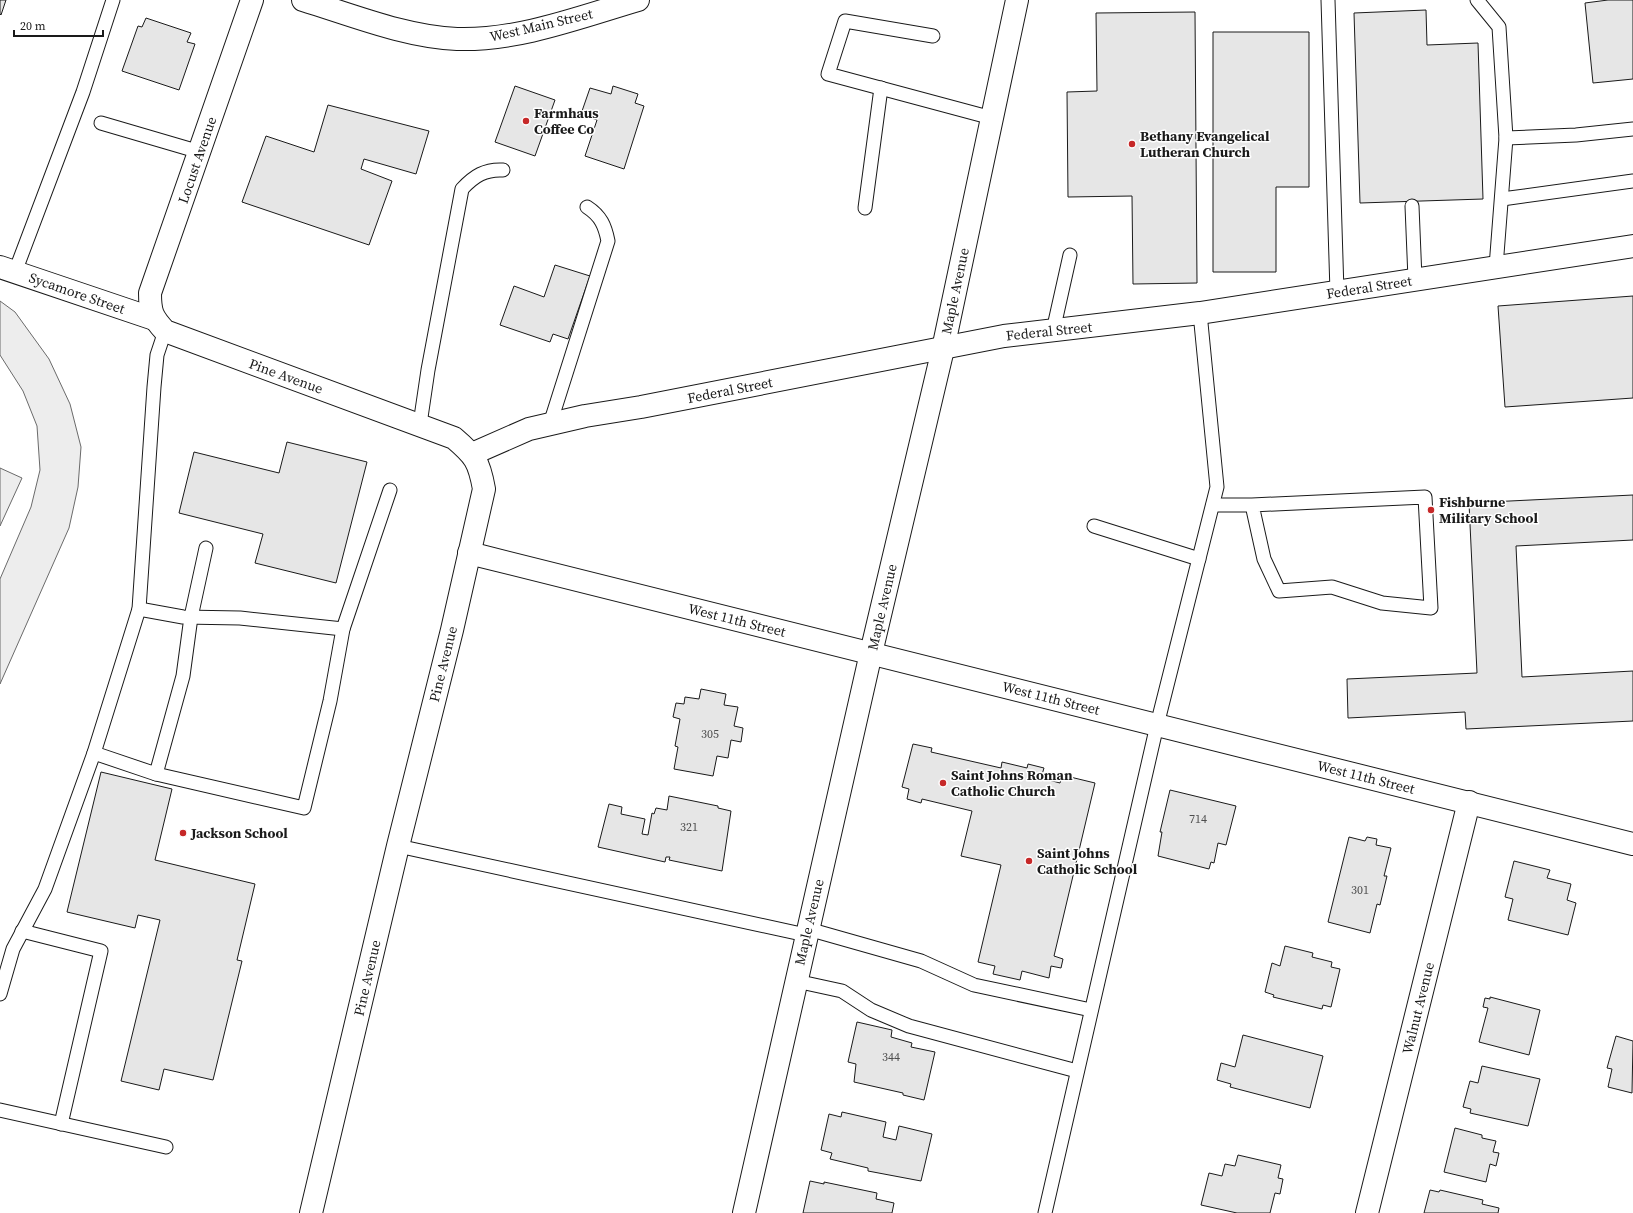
<svg xmlns="http://www.w3.org/2000/svg" width="1633" height="1213" font-family="'Source Serif 4',serif">
<style>
.built{fill:#ededed;stroke:#6a6a6a}
.building{fill:#e6e6e6;stroke:#1a1a1a}
.lines{fill:none;stroke-linecap:round;stroke-linejoin:round}
.service-casing{stroke:#1a1a1a;stroke-width:15}
.minor-casing{stroke:#1a1a1a;stroke-width:24}
.tertiary-casing{stroke:#1a1a1a;stroke-width:24}
.primary-casing{stroke:#1a1a1a;stroke-width:24}
.service{stroke:#fff;stroke-width:13}
.minor{stroke:#fff;stroke-width:22}
.tertiary{stroke:#fff;stroke-width:22}
.primary{stroke:#fff;stroke-width:22}
.poi-dot{fill:#c62828;stroke:#fff;stroke-width:1.5}
.labels{text-anchor:middle;dominant-baseline:central;stroke-width:3;stroke-linejoin:round;paint-order:stroke}
.number-label{font-size:12px;fill:#4d4d4d}
.street-label{font-size:14px;fill:#1a1a1a;stroke:#fff}
.poi-label{font-size:14px;font-weight:bold;fill:#1a1a1a;stroke:#fff;text-anchor:start}
</style>
<rect width="100%" height="100%" fill="#fff"/>
<g class="built">
<path d="M0 301 15 312 49 359 70 404 81 447 78 487 69 528 0 684V579L31 507 40 470 37 426 23 391 0 355Z"/>
<path d="M0 468 22 478 0 526Z"/>
</g>
<g class="building">
<path d="M0 0H6L1 15 0 14Z"/>
<path d="M1608 0H1633V79L1593 83 1585 3Z"/>
<path d="M1426 10 1427 45 1478 43 1483 199 1360 203 1354 13Z"/>
<path d="M1195 12 1197 283 1133 284 1132 196 1068 197 1067 92 1097 91 1096 13Z"/>
<path d="M146 18 191 33 187 42 195 44 179 90 122 71 138 26 142 27Z"/>
<path d="M1213 32H1309V187H1276V272H1213Z"/>
<path d="M515 86 555 100 535 156 495 142Z"/>
<path d="M613 86 638 94 635 103 644 106 624 169 585 156 597 120 581 114 590 88 611 94Z"/>
<path d="M328 105 429 131 416 174 364 159 361 169 392 181 369 245 242 202 266 136 314 152Z"/>
<path d="M555 265 590 276 568 339 553 334 550 342 500 325 514 286 544 297Z"/>
<path d="M1633 296V398L1505 407 1498 306Z"/>
<path d="M287 442 367 462 336 583 255 563 263 534 179 513 194 452 279 473Z"/>
<path d="M1633 495V540L1516 546 1522 677 1633 671V721L1466 729 1465 712 1348 718 1347 679 1477 673 1469 503Z"/>
<path d="M701 689 726 694 724 705 738 707 734 726 743 728 741 742 731 740 728 758 717 756 713 776 674 769 678 747 675 746 680 719 673 717 676 703 684 704 685 697 699 699Z"/>
<path d="M913 744 932 748 931 752 1001 768 1002 762 1027 768 1028 764 1044 768 1041 778 1060 783 1062 775 1095 783 1054 956 1063 959 1061 968 1051 966 1049 978 1022 971 1020 980 993 974 995 966 978 962 1001 865 961 856 972 811 922 799 921 803 907 799 909 789 902 787Z"/>
<path d="M101 772 172 789 155 860 255 884 237 960 242 961 213 1080 164 1069 159 1090 121 1081 160 920 138 915 135 928 67 912Z"/>
<path d="M1170 790 1236 806 1226 845 1218 843 1214 863 1211 862 1209 869 1158 856 1162 832H1160Z"/>
<path d="M669 796 718 806V808L731 811 722 871 669 860 670 857H666L665 862 598 847 609 804 622 807 621 814 645 819 642 834 648 835 652 813 654 814 656 808 667 810Z"/>
<path d="M1349 837 1365 841 1367 837 1377 839 1376 845 1391 848 1384 876H1387L1380 905 1377 904 1370 933 1328 922Z"/>
<path d="M1514 861 1550 870 1547 878 1571 884 1567 900 1576 903 1568 935 1508 920 1513 899 1505 897Z"/>
<path d="M1285 946 1313 953 1312 957 1332 962 1331 967 1340 969 1331 1007 1323 1005 1322 1009 1273 997 1274 995 1265 992 1272 963 1280 966Z"/>
<path d="M1490 997 1540 1010 1529 1055 1479 1042 1488 1008 1483 1007 1485 998 1490 999Z"/>
<path d="M857 1022 892 1030 891 1037 912 1043 911 1047 935 1052 924 1100 903 1095V1093L854 1082 856 1064 848 1062Z"/>
<path d="M1243 1035 1323 1056 1310 1108 1230 1087 1231 1084 1217 1080 1221 1063 1235 1067Z"/>
<path d="M1616 1036 1633 1041 1632 1093 1608 1087 1612 1069 1607 1068Z"/>
<path d="M1482 1066 1540 1079 1528 1126 1470 1113 1471 1109 1463 1107 1470 1081 1478 1083Z"/>
<path d="M842 1112 886 1122 883 1137 896 1140 899 1126 932 1134 921 1181 868 1171V1168L830 1159 832 1153 821 1150 829 1114 841 1117Z"/>
<path d="M1455 1128 1482 1135V1138L1496 1141 1493 1152 1499 1153 1496 1166 1490 1164 1486 1182 1444 1172Z"/>
<path d="M1238 1155 1281 1165 1278 1178 1283 1179 1280 1194 1275 1193 1270 1213H1237L1201 1205 1209 1173 1222 1176 1225 1164 1235 1166Z"/>
<path d="M810 1181 824 1184V1182L877 1193 876 1199 894 1203 892 1213H803Z"/>
<path d="M1430 1190 1439 1192 1440 1190 1483 1200 1482 1204 1499 1208 1498 1213H1424Z"/>
</g>
<g class="lines">
<g class="service-casing">
<g id="service">
<path d="M1328 0 1337 292"/>
<path d="M1477 0 1499 27 1506 138 1496 267"/>
<path d="M933 36 845 21 828 74 992 118"/>
<path d="M101 123 200 152"/>
<path d="M1506 138 1576 135 1633 129"/>
<path d="M1502 199 1633 181"/>
<path d="M1412 206 1415 279"/>
<path d="M865 208 881 88"/>
<path d="M15 272 83 92 113 0"/>
<path d="M1053 331 1070 255"/>
<path d="M420 424 428 370 462 189C474 176 485 169 503 170"/>
<path d="M550 424 608 241C605 226 601 216 587 207"/>
<path d="M1213 505H1252L1425 497 1431 608 1382 603 1332 587 1279 591 1264 559 1252 505"/>
<path d="M1094 526 1199 559"/>
<path d="M139 609 183 617 240 618 343 629"/>
<path d="M94 753 156 774 183 676 191 617 206 548"/>
<path d="M156 774 304 808 330 701 343 629 390 490"/>
<path d="M398 846 806 935"/>
<path d="M808 929 921 961 974 985 1091 1010"/>
<path d="M22 931 101 951 61 1124"/>
<path d="M796 981 842 991 871 1010 909 1026 1077 1071"/>
<path d="M0 994 13 949 45 889 94 753 139 609 154 387 157 355 165 331"/>
<path d="M0 1110 166 1147"/>
<path d="M1045 1213 1157 725 1217 487 1200 313"/>
</g>
</g>
<g class="minor-casing">
<g id="minor">
<path d="M0 267 154 319"/>
<path d="M472 454 529 429 585 416 641 407 1004 336 1200 313 1633 246"/>
<path d="M744 1213 871 653 943 349 1017 0"/>
<path d="M1367 1213 1469 802"/>
</g>
</g>
<g class="tertiary-casing">
<g id="tertiary">
<path d="M252 0 150 293C150 312 152 317 165 331L454 438C475 456 479 461 484 489L452 630 398 846 311 1213"/>
<path d="M469 553 1633 844"/>
</g>
</g>
<g class="primary-casing">
<path id="primary" d="M303 0C352 15 406 37 457 39 518 41 580 17 638 0"/>
</g>
<use href="#service" class="service"/>
<use href="#minor" class="minor"/>
<use href="#tertiary" class="tertiary"/>
<use href="#primary" class="primary"/>
</g>
<g class="poi-dot">
<circle cx="526" cy="121" r="4"/>
<circle cx="1132" cy="144" r="4"/>
<circle cx="1431" cy="510" r="4"/>
<circle cx="943" cy="783" r="4"/>
<circle cx="183" cy="833" r="4"/>
<circle cx="1029" cy="861" r="4"/>
</g>
<g class="labels">
<g class="number-label">
<text x="710" y="734">305</text>
<text x="1198" y="819">714</text>
<text x="689" y="827">321</text>
<text x="1360" y="890">301</text>
<text x="891" y="1057">344</text>
</g>
<g class="street-label">
<text transform="translate(541 25) rotate(-13)">West Main Street</text>
<text transform="translate(197 160) rotate(-71)">Locust Avenue</text>
<text transform="translate(1369 287) rotate(-9)">Federal Street</text>
<text transform="translate(955 291) rotate(-78)">Maple Avenue</text>
<text transform="translate(77 293) rotate(19)">Sycamore Street</text>
<text transform="translate(1049 331) rotate(-6)">Federal Street</text>
<text transform="translate(286 376) rotate(20)">Pine Avenue</text>
<text transform="translate(730 390) rotate(-11)">Federal Street</text>
<text transform="translate(882 607) rotate(-77)">Maple Avenue</text>
<text transform="translate(737 620) rotate(14)">West 11th Street</text>
<text transform="translate(443 664) rotate(-76)">Pine Avenue</text>
<text transform="translate(1051 698) rotate(14)">West 11th Street</text>
<text transform="translate(1366 777) rotate(14)">West 11th Street</text>
<text transform="translate(809 922) rotate(-77)">Maple Avenue</text>
<text transform="translate(367 978) rotate(-77)">Pine Avenue</text>
<text transform="translate(1418 1008) rotate(-76)">Walnut Avenue</text>
</g>
<g class="poi-label">
<text x="534" y="113">Farmhaus<tspan x="534" dy="16">Coffee Co</tspan></text>
<text x="1140" y="136">Bethany Evangelical<tspan x="1140" dy="16">Lutheran Church</tspan></text>
<text x="1439" y="502">Fishburne<tspan x="1439" dy="16">Military School</tspan></text>
<text x="951" y="775">Saint Johns Roman<tspan x="951" dy="16">Catholic Church</tspan></text>
<text x="191" y="833">Jackson School</text>
<text x="1037" y="853">Saint Johns<tspan x="1037" dy="16">Catholic School</tspan></text>
</g>
</g>
<path d="M14 30v6h89v-6" fill="none" stroke="#1a1a1a" stroke-width="2"/>
<text x="20" y="30" font-size="12" fill="#1a1a1a" stroke="#ffffff" stroke-width="3" paint-order="stroke">20 m</text>
</svg>
